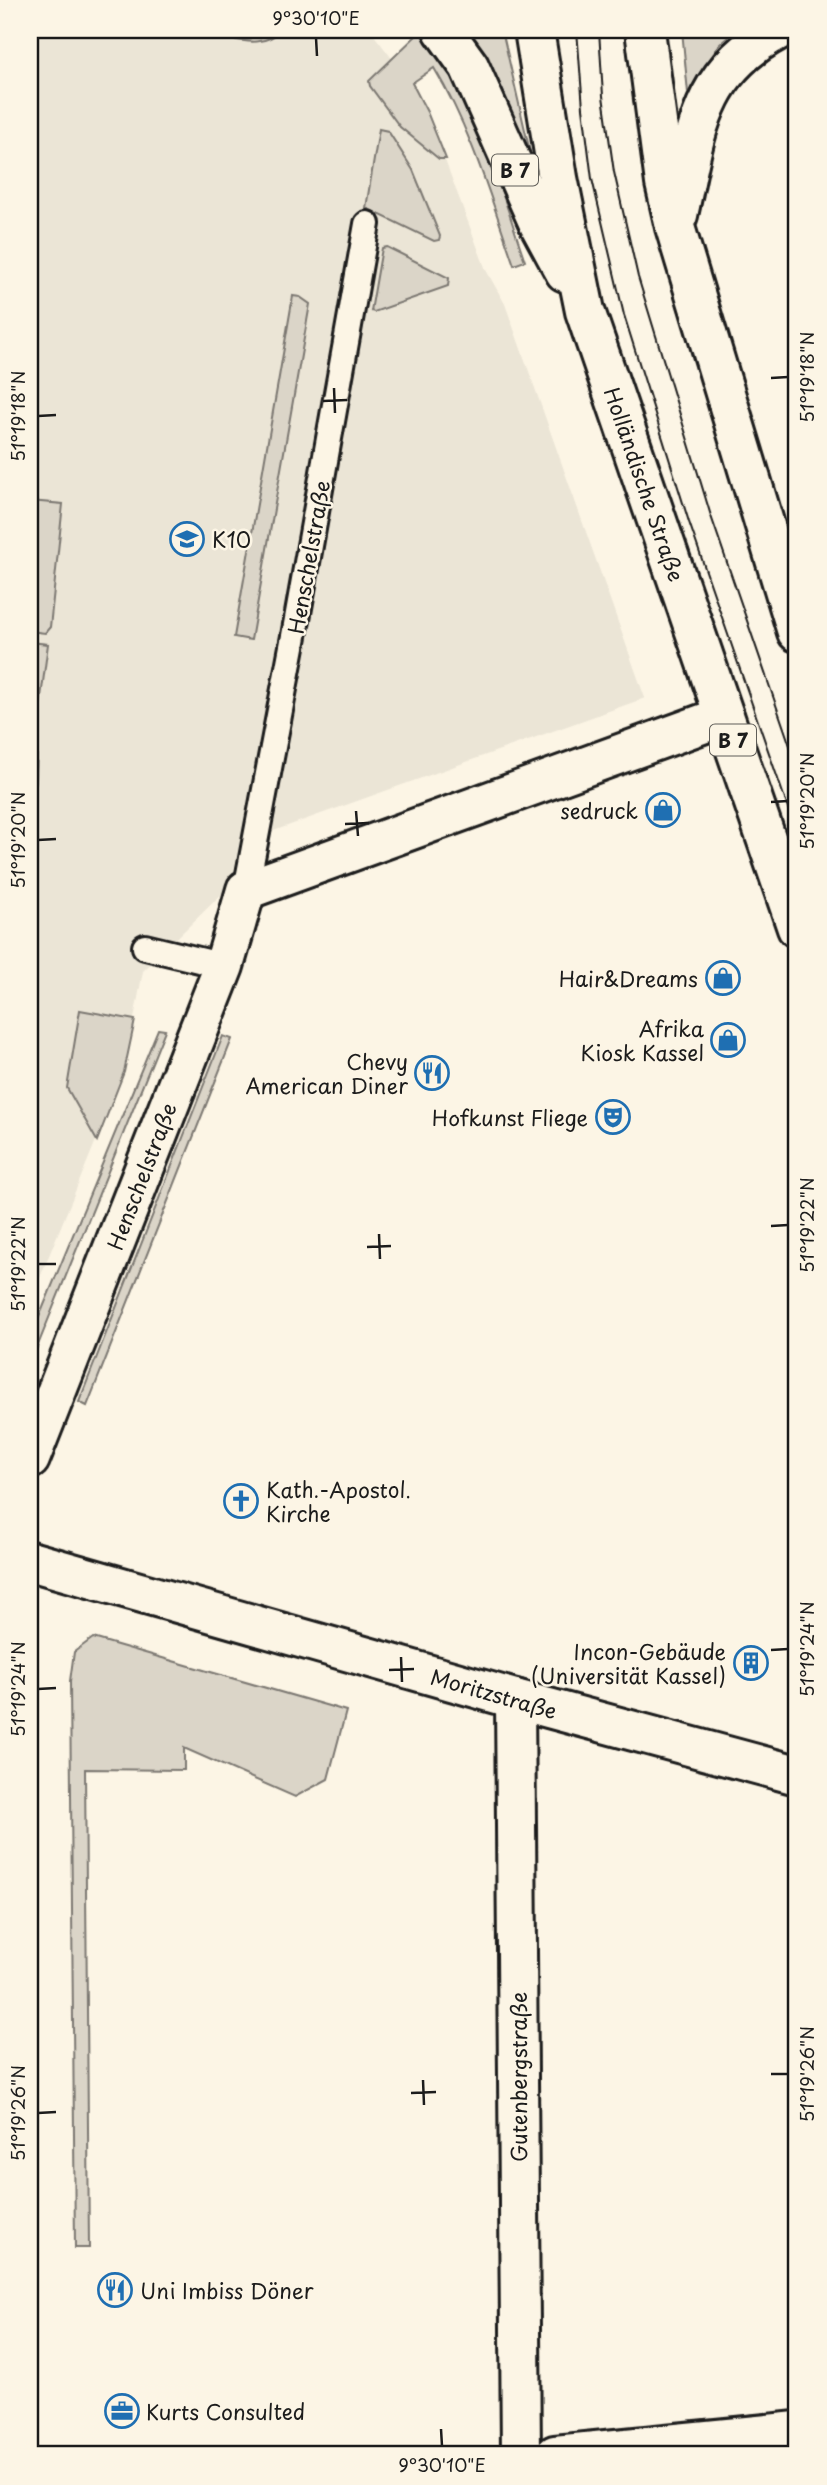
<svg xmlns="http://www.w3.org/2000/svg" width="827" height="2485" font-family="'Playpen Sans',sans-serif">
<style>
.built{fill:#ebe5d6}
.green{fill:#dbd5c8;stroke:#7c7872;stroke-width:2}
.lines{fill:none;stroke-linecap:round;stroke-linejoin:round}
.lane-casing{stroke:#1c1c1c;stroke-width:30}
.street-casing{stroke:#1c1c1c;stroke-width:44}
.primary-casing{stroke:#1c1c1c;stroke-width:44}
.lane{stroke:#fcf5e5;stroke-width:24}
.street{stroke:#fcf5e5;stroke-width:38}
.primary{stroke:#fcf5e5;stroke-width:38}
.tram{stroke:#1c1c1c;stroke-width:2}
.ticks{fill:none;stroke:#1c1c1c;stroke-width:2.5}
.labels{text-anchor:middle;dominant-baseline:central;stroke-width:5;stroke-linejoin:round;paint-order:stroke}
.shield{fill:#fcf5e5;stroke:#5f5d58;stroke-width:2}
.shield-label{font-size:19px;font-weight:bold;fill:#1c1c1c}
.street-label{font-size:21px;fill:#1c1c1c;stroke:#fcf5e5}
.poi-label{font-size:21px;fill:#1c1c1c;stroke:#fcf5e5;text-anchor:end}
.neatline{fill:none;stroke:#1c1c1c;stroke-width:2.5}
.ticks-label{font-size:18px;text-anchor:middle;fill:#1c1c1c}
</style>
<rect width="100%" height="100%" fill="#fcf5e5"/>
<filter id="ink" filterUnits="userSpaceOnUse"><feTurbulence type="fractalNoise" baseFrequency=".0143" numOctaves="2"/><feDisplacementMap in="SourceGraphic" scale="14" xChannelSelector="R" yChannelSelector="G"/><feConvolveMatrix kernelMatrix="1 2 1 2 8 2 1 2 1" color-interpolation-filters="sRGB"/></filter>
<g filter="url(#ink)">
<path class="built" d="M30 30H370L411 83 427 112 486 270 505 304 645 698 240 843 230 886 143 971 124 1072 30 1302Z"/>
<g class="green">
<path d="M211 30H281C262 50 237 39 212 36Z"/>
<path d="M422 30C476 95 498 183 525 261L514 265C491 199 471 129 434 68L412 83 427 112 446 159H439L400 127 370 86 369 81Z"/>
<path d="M465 30H502L533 165Z"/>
<path d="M682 30H736L720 44 688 93Z"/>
<path d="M379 129 388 131 413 170 440 236 439 240 434 241 366 208Z"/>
<path d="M387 247 449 278 448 286 374 312 371 311 382 248Z"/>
<path d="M293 296 300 297 310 304 251 640 234 637Z"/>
<path d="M30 501 63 504 50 627 45 633 30 631Z"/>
<path d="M30 642 48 644 36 736H30Z"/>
<path d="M30 747 37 748 36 780 32 801 30 800Z"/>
<path d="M80 1010 135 1020 124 1072 97 1141 67 1088Z"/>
<path d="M158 1029 165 1030 30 1365V1339Z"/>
<path d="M223 1036 232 1039 87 1406 79 1402Z"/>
<path d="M93 1638 346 1711 328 1779 295 1797 184 1748V1770L85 1769 89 2248H75L70 1681 74 1652Z"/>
</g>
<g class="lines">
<g class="lane-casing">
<g id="lane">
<path d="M246 890 294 636 367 224"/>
<path d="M145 947 224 966"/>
</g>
</g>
<g class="street-casing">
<g id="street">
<path d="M30 1459 224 966 246 890 724 716"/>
<path d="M30 1561 515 1699 797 1775"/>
<path d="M515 1699 521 2455"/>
<path d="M555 2455 797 2431"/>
</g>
</g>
<g class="primary-casing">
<g id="primary">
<path d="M443 30 469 66 539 224 565 272"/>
<path d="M534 30 558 178 585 311 797 928"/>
<path d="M645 30 665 183 675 227 797 632"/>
<path d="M678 215C696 135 698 72 779 30"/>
</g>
</g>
<use href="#lane" class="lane"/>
<use href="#street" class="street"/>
<use href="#primary" class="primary"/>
<g class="tram">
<path d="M577 30 583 108 592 179 624 315 689 522 797 834"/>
<path d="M599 30 603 96 614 172 638 277 711 516 797 766"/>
</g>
</g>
</g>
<path class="ticks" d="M316 38 317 56M771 378 788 377M334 388 335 413M323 401 347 400M38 416 56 415M771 802 788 801M356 811 358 836M345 824 369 823M38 840 56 839M771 1226 788 1225M379 1234 380 1259M367 1247 391 1246M38 1264H56M771 1650 788 1649M401 1657 402 1682M389 1670 414 1669M38 1689 56 1688M771 2074H788M423 2080 424 2105M411 2093 436 2092M38 2113 56 2112M441 2429 442 2446"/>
<defs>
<g id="university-ring" transform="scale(1.75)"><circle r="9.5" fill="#fcf5e5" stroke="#1f6fb2" stroke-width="1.5"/><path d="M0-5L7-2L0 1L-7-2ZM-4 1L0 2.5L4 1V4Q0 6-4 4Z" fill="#1f6fb2"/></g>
<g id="shop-ring" transform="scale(1.75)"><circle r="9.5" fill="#fcf5e5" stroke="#1f6fb2" stroke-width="1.5"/><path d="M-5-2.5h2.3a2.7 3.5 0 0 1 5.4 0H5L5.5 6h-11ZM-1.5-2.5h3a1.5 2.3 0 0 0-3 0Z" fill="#1f6fb2"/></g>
<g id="restaurant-ring" transform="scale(1.75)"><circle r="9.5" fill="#fcf5e5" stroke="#1f6fb2" stroke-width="1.5"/><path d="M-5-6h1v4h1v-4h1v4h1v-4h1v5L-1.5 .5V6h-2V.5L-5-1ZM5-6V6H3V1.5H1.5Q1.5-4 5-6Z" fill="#1f6fb2"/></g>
<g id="theatre-ring" transform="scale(1.75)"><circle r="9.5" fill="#fcf5e5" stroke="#1f6fb2" stroke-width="1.5"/><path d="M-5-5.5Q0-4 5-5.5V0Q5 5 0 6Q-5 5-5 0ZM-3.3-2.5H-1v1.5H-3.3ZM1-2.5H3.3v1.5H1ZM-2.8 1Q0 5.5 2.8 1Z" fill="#1f6fb2"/></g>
<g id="church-ring" transform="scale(1.75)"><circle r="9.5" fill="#fcf5e5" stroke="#1f6fb2" stroke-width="1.5"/><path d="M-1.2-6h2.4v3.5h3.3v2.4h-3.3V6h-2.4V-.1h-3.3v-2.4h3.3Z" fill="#1f6fb2"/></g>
<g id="building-ring" transform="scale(1.75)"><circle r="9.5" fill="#fcf5e5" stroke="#1f6fb2" stroke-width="1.5"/><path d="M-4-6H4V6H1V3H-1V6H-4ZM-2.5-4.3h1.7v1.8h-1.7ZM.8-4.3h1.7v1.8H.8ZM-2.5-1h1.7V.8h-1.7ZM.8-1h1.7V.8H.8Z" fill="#1f6fb2"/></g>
<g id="office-ring" transform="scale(1.75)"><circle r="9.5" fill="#fcf5e5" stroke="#1f6fb2" stroke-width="1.5"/><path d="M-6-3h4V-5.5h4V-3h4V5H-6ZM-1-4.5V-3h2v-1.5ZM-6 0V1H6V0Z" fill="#1f6fb2"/></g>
</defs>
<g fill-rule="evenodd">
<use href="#university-ring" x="187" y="539"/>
<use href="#shop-ring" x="663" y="810"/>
<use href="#shop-ring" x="723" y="978"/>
<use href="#shop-ring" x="728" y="1040"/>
<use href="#restaurant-ring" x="432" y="1073"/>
<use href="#theatre-ring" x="613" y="1117"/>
<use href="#church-ring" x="241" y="1501"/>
<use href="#building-ring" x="751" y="1663"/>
<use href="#restaurant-ring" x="115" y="2290"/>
<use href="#office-ring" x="122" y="2411"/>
</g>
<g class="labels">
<g class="shield">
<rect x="492" y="154.5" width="46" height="31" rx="5"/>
<rect x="710" y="724.5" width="46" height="31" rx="5"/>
</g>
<g class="shield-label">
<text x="515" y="170">B 7</text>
<text x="733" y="740">B 7</text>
</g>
<g class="street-label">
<text transform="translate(645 484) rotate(71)">Holländische Straße</text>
<text transform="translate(308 557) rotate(-80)">Henschelstraße</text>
<text transform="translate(141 1176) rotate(-69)">Henschelstraße</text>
<text transform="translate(494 1693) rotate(16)">Moritzstraße</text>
<text transform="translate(518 2077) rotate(-90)">Gutenbergstraße</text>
</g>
<g class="poi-label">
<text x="212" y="539" text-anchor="start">K10</text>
<text x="638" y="810">sedruck</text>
<text x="698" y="978">Hair&amp;Dreams</text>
<text x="704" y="1028">Afrika<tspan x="704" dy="24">Kiosk Kassel</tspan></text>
<text x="408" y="1061">Chevy<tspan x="408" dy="24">American Diner</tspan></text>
<text x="588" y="1117">Hofkunst Fliege</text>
<text x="266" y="1489" text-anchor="start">Kath.-Apostol.<tspan x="266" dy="24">Kirche</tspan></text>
<text x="726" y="1651">Incon-Gebäude<tspan x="726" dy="24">(Universität Kassel)</tspan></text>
<text x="140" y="2290" text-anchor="start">Uni Imbiss Döner</text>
<text x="146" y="2411" text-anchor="start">Kurts Consulted</text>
</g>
</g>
<rect width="827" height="2485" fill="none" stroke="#fcf5e5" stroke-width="77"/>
<rect x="38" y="38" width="750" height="2408" class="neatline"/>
<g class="ticks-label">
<text x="316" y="25">9°30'10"E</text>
<text transform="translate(808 377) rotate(-90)" y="6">51°19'18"N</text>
<text transform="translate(19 416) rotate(-90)" y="6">51°19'18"N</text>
<text transform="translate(808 801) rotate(-90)" y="6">51°19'20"N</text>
<text transform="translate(19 840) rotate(-90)" y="6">51°19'20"N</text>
<text transform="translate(808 1225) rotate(-90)" y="6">51°19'22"N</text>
<text transform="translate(19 1264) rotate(-90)" y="6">51°19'22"N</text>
<text transform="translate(808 1649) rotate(-90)" y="6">51°19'24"N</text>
<text transform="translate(19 1689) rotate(-90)" y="6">51°19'24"N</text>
<text transform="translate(808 2074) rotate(-90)" y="6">51°19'26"N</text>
<text transform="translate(19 2113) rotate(-90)" y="6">51°19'26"N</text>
<text x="442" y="2472">9°30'10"E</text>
</g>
</svg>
